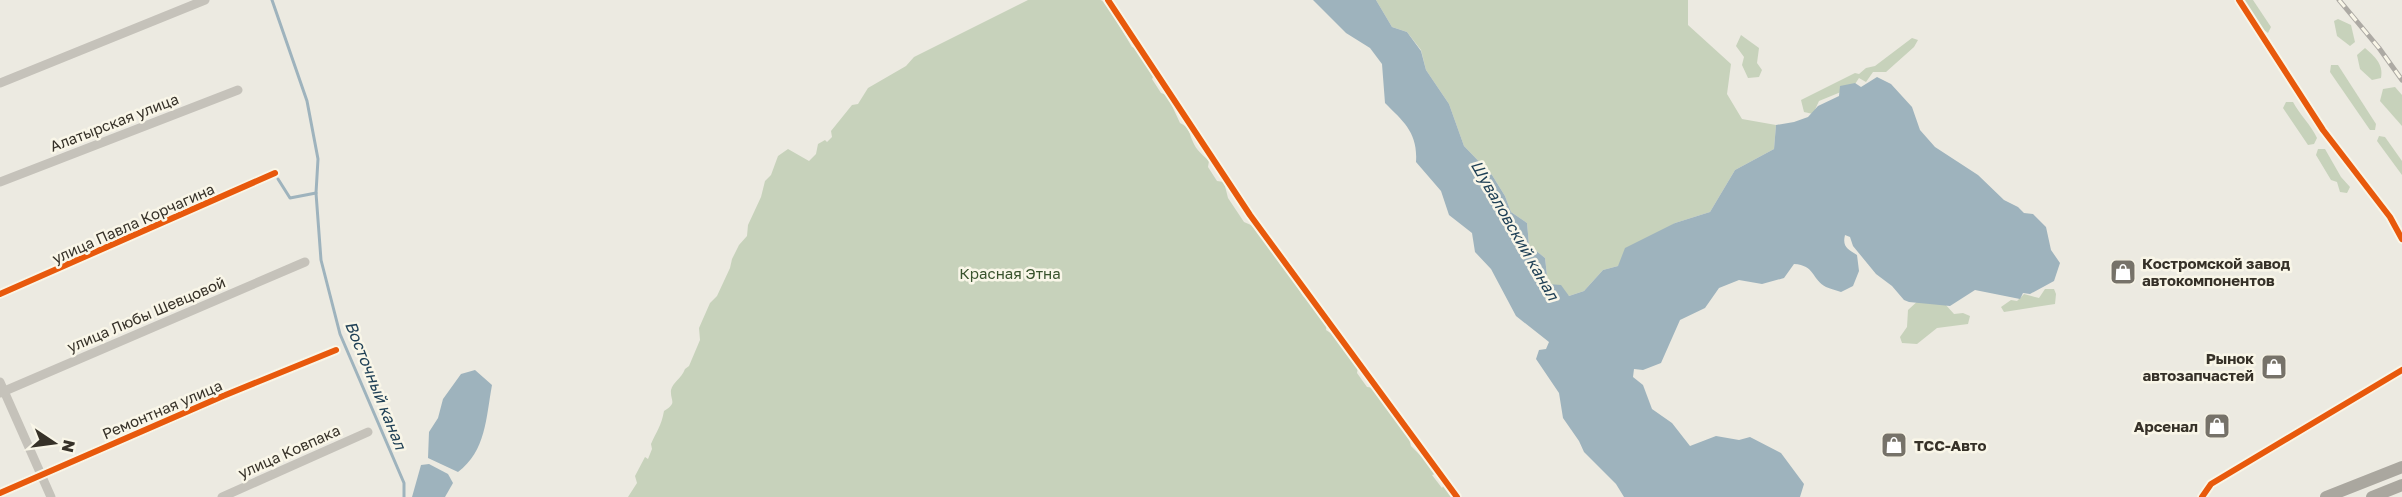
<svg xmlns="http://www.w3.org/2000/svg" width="2402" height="497" font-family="'Golos Text',sans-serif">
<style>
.green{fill:#c7d2bb}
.water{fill:#9eb3bd}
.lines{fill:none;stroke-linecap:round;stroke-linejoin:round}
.stream{stroke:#9eb3bd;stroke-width:3}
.minor{stroke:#c5c2ba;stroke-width:9}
.major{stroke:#aaa79f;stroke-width:12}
.rail-casing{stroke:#adaaa4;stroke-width:5}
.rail{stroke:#f9f6e8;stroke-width:3;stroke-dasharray:9;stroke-linecap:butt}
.cycleway-casing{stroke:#f9f6e8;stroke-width:10}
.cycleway{stroke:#e8590c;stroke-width:6}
.labels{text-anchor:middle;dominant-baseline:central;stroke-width:5;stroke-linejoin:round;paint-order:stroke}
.street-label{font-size:15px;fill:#363128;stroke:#f9f6e8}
.poi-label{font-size:15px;font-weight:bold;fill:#363128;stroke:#f9f6e8;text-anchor:start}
.park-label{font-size:15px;fill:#39532d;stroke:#f9f6e8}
.water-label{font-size:16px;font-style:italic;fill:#1f4056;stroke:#f9f6e8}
</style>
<rect width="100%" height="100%" fill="#eceae1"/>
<g class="green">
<path d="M1028 0H1101L1107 5 1132 47 1138 49 1154 75 1152 79 1161 93 1167 95 1180 123C1190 127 1189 134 1193 142 1196 150 1203 155 1209 161L1208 167 1217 181 1224 182 1228 198 1244 222 1251 225 1271 246 1280 264 1288 272 1303 296 1314 305 1327 323 1326 330 1338 338 1358 368 1357 373 1367 387 1375 388 1408 435 1411 446 1438 473 1432 475 1442 488 1444 485 1456 497H628L637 483 635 476 645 457 648 459 652 449 651 444C657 430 661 427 664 411 678 402 670 402 671 390 673 382 681 379 685 369L689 366 700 340 699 328 710 303 717 296 730 268 732 259 739 245 747 236 748 225 761 197 765 181 771 175 778 156 788 149 809 161 816 154 818 144 825 140 827 142 832 137 831 131 852 105 858 104 868 88 906 66 914 57Z"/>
<path d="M1376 0H1688V25L1731 64 1727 94 1742 119 1776 125 1774 149 1735 170 1710 212 1675 223 1618 266 1603 270 1584 291 1569 296 1548 284 1545 258 1529 245 1527 223 1511 212 1505 196 1492 175 1464 146 1449 104 1426 70 1421 50 1407 32 1392 27Z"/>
<path d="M2242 0H2253L2271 27 2268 33 2264 30Z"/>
<path d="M2338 19 2351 25 2355 42 2350 46 2337 36 2334 21Z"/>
<path d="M1741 35 1759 48 1757 63 1762 70 1759 77 1748 78 1742 65 1744 57 1736 46Z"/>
<path d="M1912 38 1918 40 1914 47 1886 72H1873L1866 82 1859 78 1853 87 1819 101 1813 114 1804 112 1801 100 1855 73 1859 74 1866 68 1875 66Z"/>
<path d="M2365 48C2374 56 2384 64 2381 78L2372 80 2360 69 2357 55Z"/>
<path d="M2331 65H2338L2376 124 2375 130H2370L2330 72Z"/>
<path d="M2395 87 2402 95V126L2380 101 2383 89Z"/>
<path d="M2286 102H2293C2300 115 2311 125 2317 138L2314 144 2308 145 2283 108Z"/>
<path d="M2379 136 2385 137 2402 161V175L2377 141Z"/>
<path d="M2318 149H2325L2341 177 2350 187 2347 193 2340 192 2337 182 2331 180 2316 155Z"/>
<path d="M2045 289H2054L2056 294 2055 304 2004 312 2001 307 2011 300 2017 301 2024 294 2039 298Z"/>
<path d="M1920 299 1945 304 1954 314 1963 313 1970 316 1968 324 1937 328 1917 344 1902 343 1900 337 1907 327 1908 310Z"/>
</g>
<g class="water">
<path d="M1313 0H1376L1392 27 1407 32 1421 51 1426 70 1449 104 1464 146 1492 175 1505 196 1511 212 1527 223 1529 245 1545 258 1548 284 1561 285 1569 296 1584 291 1603 270 1618 266 1625 248 1675 223 1710 212 1735 170 1774 149 1776 125 1794 122 1808 117 1818 106 1839 96 1840 86 1855 83 1861 87 1877 77 1891 84 1912 107 1920 130 1935 147 1978 175 2004 200 2018 207 2024 213 2033 214 2046 227 2051 250 2060 263 2054 281 2030 294 2023 293 2020 299 1975 290 1950 306 1909 302 1904 300 1892 286 1876 274 1853 246 1850 237 1845 235C1842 247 1848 249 1857 255L1859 271 1853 286 1841 292C1836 290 1830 289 1826 287 1812 280 1815 265 1794 264L1784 278 1762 284 1739 280 1719 288 1705 308 1680 320 1661 363 1643 370 1634 369 1633 377 1643 385 1652 409 1672 423 1690 446 1716 436 1739 440 1750 437 1781 453 1804 484 1800 497H1624L1616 484 1584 452 1579 441 1563 418 1559 393 1536 359 1539 350 1546 349 1549 342 1516 316 1491 269 1475 252 1472 233 1449 215 1441 191 1416 162C1418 133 1404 122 1385 103L1382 64 1370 48 1346 33Z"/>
<path d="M475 370 492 385C486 418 486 451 458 472L428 458 429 432 438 418 443 399 461 374Z"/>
<path d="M429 464 448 474 453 483 445 497H412L421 465Z"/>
</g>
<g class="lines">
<g class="stream">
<path d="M272 0 307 101 318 159 316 193 321 260 340 334 404 483V497"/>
<path d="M278 179 290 198 316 193"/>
</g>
<g class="minor">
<path d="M1108 0 1250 215 1457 497"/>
<path d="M2239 0 2323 130 2390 217 2402 239"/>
<path d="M0 83 205 0"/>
<path d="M0 182 238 90"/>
<path d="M0 294 275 173"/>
<path d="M0 382 51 497"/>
<path d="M0 393 305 262"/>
<path d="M0 493 223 396 336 350"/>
<path d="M222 497 368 432"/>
<path d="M2202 497 2211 484 2402 370"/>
</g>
<g class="major">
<path d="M2326 497 2402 467"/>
<path d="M2372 497 2402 485"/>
</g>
<g class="rail-casing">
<path id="rail" d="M2339 0 2379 48 2402 80"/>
</g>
<use href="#rail" class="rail"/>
<g class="cycleway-casing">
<g id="cycleway">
<path d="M1108 0 1250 215 1457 497"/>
<path d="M2239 0 2323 130 2390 217 2402 239"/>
<path d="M0 294 275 173"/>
<path d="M0 493 223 396 336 350"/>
<path d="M2202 497 2211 484 2402 370"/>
</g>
</g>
<use href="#cycleway" class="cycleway"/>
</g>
<defs>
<g id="shop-square" transform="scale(1.35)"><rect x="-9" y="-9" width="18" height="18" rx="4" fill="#767269" stroke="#f9f6e8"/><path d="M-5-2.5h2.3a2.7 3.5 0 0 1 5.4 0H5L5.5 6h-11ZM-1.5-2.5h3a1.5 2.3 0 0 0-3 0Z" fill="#fff"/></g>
</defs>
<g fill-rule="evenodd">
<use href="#shop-square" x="2123" y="272"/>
<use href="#shop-square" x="2274" y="367"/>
<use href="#shop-square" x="2217" y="426"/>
<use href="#shop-square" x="1894" y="445"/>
</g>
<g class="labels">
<g class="street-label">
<text transform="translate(114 122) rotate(-21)">Алатырская улица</text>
<text transform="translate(133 223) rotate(-24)">улица Павла Корчагина</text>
<text transform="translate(146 314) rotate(-23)">улица Любы Шевцовой</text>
<text transform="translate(162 409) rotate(-23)">Ремонтная улица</text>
<text transform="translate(289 451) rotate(-24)">улица Ковпака</text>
</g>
<g class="poi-label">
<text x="2142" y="263">Костромской завод<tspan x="2142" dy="17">автокомпонентов</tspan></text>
<text x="2254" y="358" text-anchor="end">Рынок<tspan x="2254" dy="17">автозапчастей</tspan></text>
<text x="2198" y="426" text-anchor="end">Арсенал</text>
<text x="1914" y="445">ТСС-Авто</text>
</g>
<g class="park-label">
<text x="1010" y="273">Красная Этна</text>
</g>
<g class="water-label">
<text transform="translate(1515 230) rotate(60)">Шуваловский канал</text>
<text transform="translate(376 385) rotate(68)">Восточный канал</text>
</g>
</g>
<g transform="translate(54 443) rotate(103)" stroke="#f9f6e8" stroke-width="4.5" paint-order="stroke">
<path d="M0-4.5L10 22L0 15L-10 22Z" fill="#363128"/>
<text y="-9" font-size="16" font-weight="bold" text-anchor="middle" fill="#363128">N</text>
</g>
</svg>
